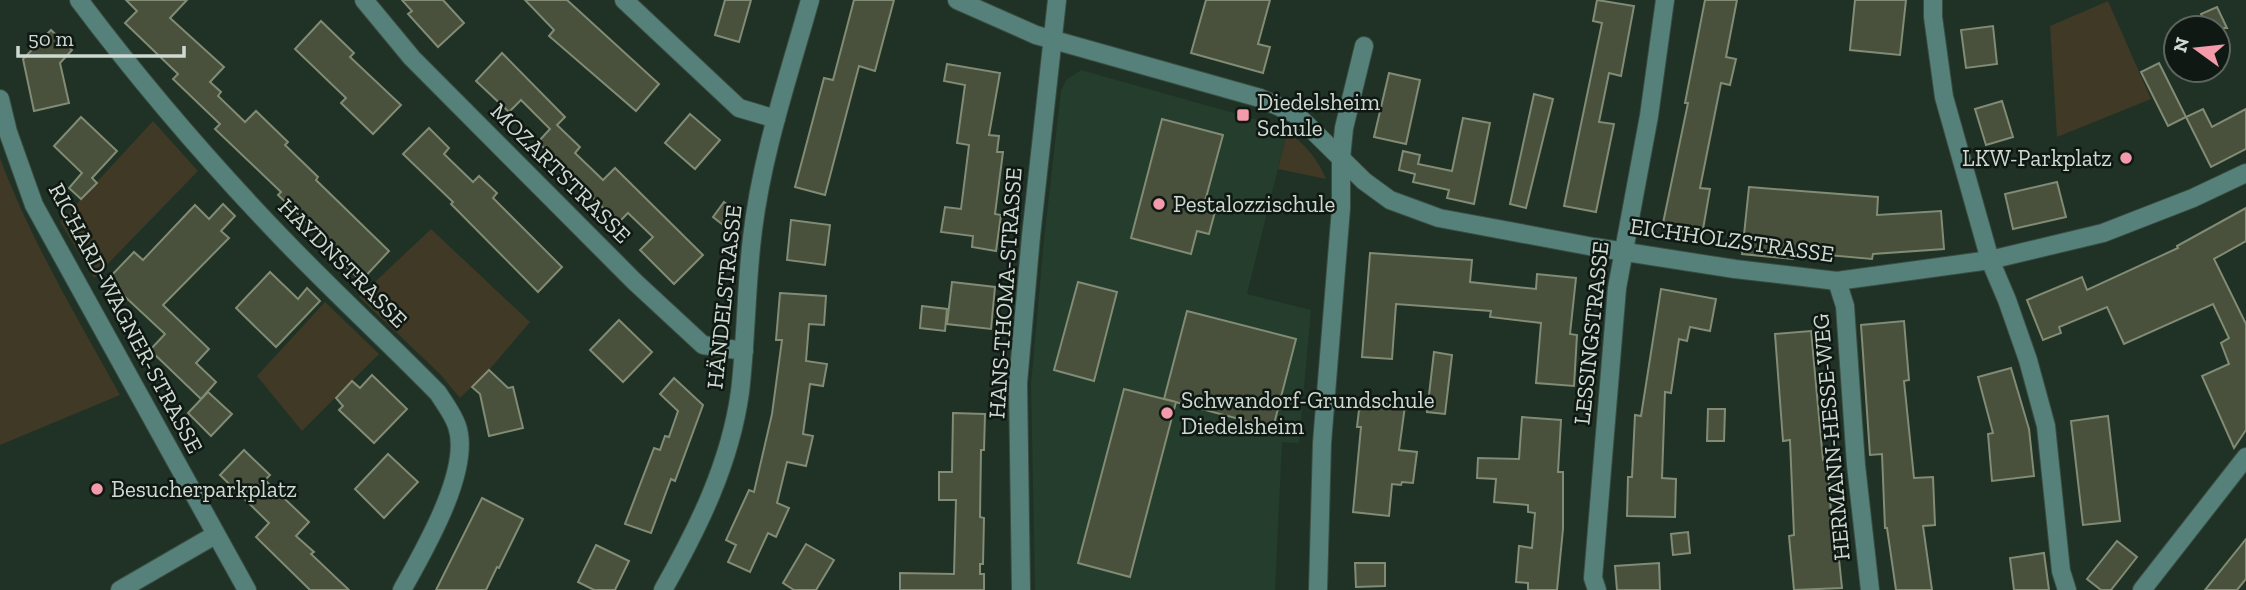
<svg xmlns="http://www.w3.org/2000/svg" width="2246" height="590" font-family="'Zilla Slab',serif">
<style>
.built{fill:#243d2c}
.green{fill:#3f3925}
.building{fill:#49503c;stroke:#828b74;stroke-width:2}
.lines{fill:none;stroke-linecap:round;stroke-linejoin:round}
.minor-casing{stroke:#3b4d41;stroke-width:20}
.minor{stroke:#55817a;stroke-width:18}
.poi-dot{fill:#f39aab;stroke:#0f1812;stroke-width:2.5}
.labels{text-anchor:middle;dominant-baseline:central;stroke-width:5;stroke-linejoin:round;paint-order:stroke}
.poi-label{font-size:23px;fill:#ced9d1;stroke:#0f1812;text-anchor:start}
.street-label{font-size:23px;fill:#ced9d1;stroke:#0f1812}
</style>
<rect width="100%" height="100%" fill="#1f3225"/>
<path class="built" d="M1081 70 1262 121 1287 132 1247 294 1311 310 1299 443 1282 442 1275 590H1035L1031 384 1044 239 1061 91 1066 80Z"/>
<g class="green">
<path d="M2108 1 2151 99 2057 137 2050 26Z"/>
<path d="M153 121 198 171 94 278 60 222Z"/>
<path d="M1287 132C1306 144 1318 160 1326 179L1278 169Z"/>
<path d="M0 158C31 241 77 317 120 395L0 445Z"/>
<path d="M431 229 530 322 489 370 460 398 440 374 359 297Z"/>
<path d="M325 302 379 354 302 431 257 376Z"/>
</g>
<g class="building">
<path d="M126 0H187L170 18 224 67 210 82 221 92 218 96 245 122 256 111 288 142 285 145 318 177 316 180 389 251 361 281 329 250 332 246 278 195 281 192 215 129 220 124 173 79 178 74 125 23 137 11Z"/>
<path d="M402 0H443L464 23 438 47 408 14 412 11Z"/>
<path d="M525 0H567L659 84 636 111 549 36 554 30Z"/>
<path d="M725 0H751L739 42 715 35Z"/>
<path d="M854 0H894L875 71 859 66 825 195 795 187 824 78 833 80Z"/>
<path d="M1206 0H1270L1258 44 1270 47 1263 73 1191 53Z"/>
<path d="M1597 0 1634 6 1621 76 1609 73 1599 122 1614 124 1596 212 1564 206 1602 23 1593 21Z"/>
<path d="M1705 0H1737L1726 57 1736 59 1730 85 1721 83 1700 188 1710 189 1702 235 1662 228 1688 103H1685Z"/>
<path d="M1855 0H1906L1900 55 1850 50Z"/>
<path d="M2217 7 2227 28H2208L2201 14Z"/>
<path d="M321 21 354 53 350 57 401 105 373 134 341 103 346 98 295 49Z"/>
<path d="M1993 26 1997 64 1966 68 1961 30Z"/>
<path d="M51 30 72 50 60 63 69 103 34 111 23 59Z"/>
<path d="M502 53 565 117 557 125 580 147 575 153 603 180 615 168 703 255 674 284 640 250 653 237 628 213 618 223 538 142 550 129 521 100 509 112 476 81Z"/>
<path d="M2159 63 2186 117 2168 126 2141 72Z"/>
<path d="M947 64 1000 73 989 135 999 136 997 152H1003L995 214 1001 215 996 251 972 247 973 236 941 232 945 207 961 209 969 145 957 143 965 85 944 81Z"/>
<path d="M1389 73 1420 80 1406 144 1374 137Z"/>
<path d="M1534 94 1553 99 1526 208 1510 204Z"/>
<path d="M2002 101 2013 137 1986 145 1975 109Z"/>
<path d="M2203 109 2212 127 2246 109V149L2211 167 2186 117Z"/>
<path d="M690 114 720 140 695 169 665 143Z"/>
<path d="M81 117 117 151 92 178 97 183 81 199 69 188 82 173 54 146Z"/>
<path d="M1463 118 1490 123 1474 204 1447 198 1449 190 1413 182 1415 174 1399 170 1403 151 1420 155 1418 164 1452 171Z"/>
<path d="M1162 119 1223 135 1204 205 1216 208 1209 234 1197 231 1191 254 1131 238Z"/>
<path d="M429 128 449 148 444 154 473 182 479 176 497 193 493 198 562 267 538 292 451 204 453 202 403 154Z"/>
<path d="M2057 182 2066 217 2013 229 2005 194Z"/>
<path d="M1749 187 1878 197 1877 215 1941 211 1944 249 1873 254 1872 259 1794 252 1793 259 1742 254Z"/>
<path d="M724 202 738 213 727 228 713 217Z"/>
<path d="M223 204 235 216 221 231 229 238 163 305 209 349 196 363 216 382 201 399 150 350 165 334 107 280 134 252 143 260 195 205 209 219Z"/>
<path d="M2246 208V241L2214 259 2246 324V430L2234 448 2202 376 2229 364 2221 343 2229 338 2213 304 2124 344 2107 307 2059 327 2061 333 2043 340 2027 300 2082 277 2087 290 2178 248 2177 246Z"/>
<path d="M791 220 830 225 825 265 787 260Z"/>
<path d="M1370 253 1472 260 1470 282 1536 289 1537 274 1576 278 1570 334 1577 335 1574 386 1536 383 1541 323 1490 317 1491 311 1396 304 1392 359 1362 357Z"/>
<path d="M270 272 298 299 307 288 320 301 276 347 236 308Z"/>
<path d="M952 282 995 287 991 329 947 324Z"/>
<path d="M1078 282 1117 292 1094 381 1054 370Z"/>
<path d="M1661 289 1716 299 1710 331 1690 327 1687 341 1679 339 1671 393 1665 392 1662 478 1676 479 1675 517 1627 516 1628 477H1632L1635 415 1641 416Z"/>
<path d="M780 293 826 296 824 325 809 324 806 361 827 364 823 386 810 384 803 434 813 436 806 466 787 462 777 503 789 508 776 537 768 533 750 572 728 562 736 545 726 540 749 490 754 492 772 414 782 340H776Z"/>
<path d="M922 306 947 309 945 331 920 328Z"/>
<path d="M1187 311 1296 339 1273 428 1164 399Z"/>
<path d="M619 320 652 352 623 382 590 350Z"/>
<path d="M1904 321 1909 380 1904 381 1914 478 1933 477 1935 525 1923 526 1932 590H1896L1887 528H1885L1882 454 1870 455 1861 325Z"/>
<path d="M1811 331 1823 460H1828L1832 531H1836L1842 588 1794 590 1789 536 1794 535 1790 440 1783 441 1775 334Z"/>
<path d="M1434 352 1452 355 1445 414 1427 412Z"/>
<path d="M2011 368 2029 429 2034 476 1992 481 1988 434 1993 433 1978 377Z"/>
<path d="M489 370 508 388 513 387 523 428 489 436 480 394 472 387Z"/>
<path d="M372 375 407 409 374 443 339 410 343 406 336 398 352 381 360 388Z"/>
<path d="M674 378 703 405 675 481 671 479 651 533 625 524 654 448 660 450 665 436 669 437 678 411 660 394Z"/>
<path d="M1124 389 1176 402 1130 577 1078 563Z"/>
<path d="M208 392 232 414 211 436 188 413Z"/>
<path d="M1360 401 1405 406 1399 450 1417 452 1413 483 1402 482 1401 485 1392 484 1389 516 1353 512 1361 427H1357Z"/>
<path d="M1708 409H1725L1724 441H1707Z"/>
<path d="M953 413 985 414 984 450H981L980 517 984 518 983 564H980V574H984V590H900V573L954 574 956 500H939V472H952Z"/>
<path d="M2108 416 2120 521 2083 525 2071 421Z"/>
<path d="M1522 417 1561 420 1558 472H1563V529L1557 590H1528V583L1516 582 1519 546 1532 548 1535 513 1528 512V505L1494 502 1496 479 1477 478 1478 458 1519 459Z"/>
<path d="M244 450 270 475 265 480 309 522 296 536 314 552 311 554 349 590H310L256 537 269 523 220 475Z"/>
<path d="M388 454 418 482 384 518 355 489Z"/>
<path d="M482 498 523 519 499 568 497 567 486 590H436Z"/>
<path d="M1688 532 1690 553 1673 555 1671 534Z"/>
<path d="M2246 539V579L2237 590H2205Z"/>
<path d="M2117 541 2137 557 2111 590H2101L2087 579Z"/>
<path d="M806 544 834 560 816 590H794L783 583Z"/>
<path d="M596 545 629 561 615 590H594L578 582Z"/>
<path d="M2044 553 2049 590H2014L2010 558Z"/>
<path d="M1355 563H1385V586L1356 587Z"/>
<path d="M1659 563 1660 590H1617L1615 566Z"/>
</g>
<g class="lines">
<g class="minor-casing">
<g id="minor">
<path d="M79 0C142 84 210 163 283 239 333 291 387 341 438 393 445 404 453 414 457 426 472 470 423 552 402 590"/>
<path d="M364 0 412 58 635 282 703 345 744 351"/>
<path d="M624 0 739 108 776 119"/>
<path d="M957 0 1036 35 1260 98 1297 115 1364 181 1390 200 1439 218 1594 247 1735 269 1837 281 1990 260 2103 233 2193 198 2246 173"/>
<path d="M1933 0V17L1944 97 1990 260 2007 300 2028 360 2046 426 2061 571 2067 590"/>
<path d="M0 99 8 132 34 205 247 590"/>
<path d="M1837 281 1845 306 1856 465 1870 590"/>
<path d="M120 590 215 535"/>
<path d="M663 590C698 528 730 464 740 392 746 341 746 289 752 238 761 157 788 78 810 0"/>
<path d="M1021 590 1018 383 1031 236 1057 0"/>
<path d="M1318 590 1322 443 1341 208V158L1344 128 1364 46"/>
<path d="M1597 590 1593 578 1617 288 1649 116 1665 0"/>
<path d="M2142 590 2246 457"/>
</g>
</g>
<use href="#minor" class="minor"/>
</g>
<g class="poi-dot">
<rect x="1236" y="108" width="14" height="14" rx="3.5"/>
<circle cx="2126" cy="158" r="7"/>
<circle cx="1159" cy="204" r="7"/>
<circle cx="1167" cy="413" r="7"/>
<circle cx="97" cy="489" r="7"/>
</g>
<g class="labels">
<g class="poi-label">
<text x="1257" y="102">Diedelsheim<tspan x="1257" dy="26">Schule</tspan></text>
<text x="2112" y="158" text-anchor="end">LKW-Parkplatz</text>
<text x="1173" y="204">Pestalozzischule</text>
<text x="1181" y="400">Schwandorf-Grundschule<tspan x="1181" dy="26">Diedelsheim</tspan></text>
<text x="111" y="489">Besucherparkplatz</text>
</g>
<g class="street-label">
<text transform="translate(561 173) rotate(45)">MOZARTSTRASSE</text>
<text transform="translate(1732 240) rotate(8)">EICHHOLZSTRASSE</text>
<text transform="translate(343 263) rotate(45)">HAYDNSTRASSE</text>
<text transform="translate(1005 293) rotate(-86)">HANS-THOMA-STRASSE</text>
<text transform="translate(724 297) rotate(-84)">HÄNDELSTRASSE</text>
<text transform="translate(126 318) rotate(62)">RICHARD-WAGNER-STRASSE</text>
<text transform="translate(1591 333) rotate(-84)">LESSINGSTRASSE</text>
<text transform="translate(1831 437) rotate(-95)">HERMANN-HESSE-WEG</text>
</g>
</g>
<g transform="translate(2197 49) rotate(285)"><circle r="33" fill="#0f1812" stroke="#5b655e" stroke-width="2"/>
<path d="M0-5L12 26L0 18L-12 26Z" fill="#f39aab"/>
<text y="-10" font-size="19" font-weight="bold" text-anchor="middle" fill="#ced9d1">N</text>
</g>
<path d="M18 46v10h166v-10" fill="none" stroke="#ced9d1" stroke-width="3.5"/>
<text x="28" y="46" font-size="21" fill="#ced9d1" stroke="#0f1812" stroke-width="5" paint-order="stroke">50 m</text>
</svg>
